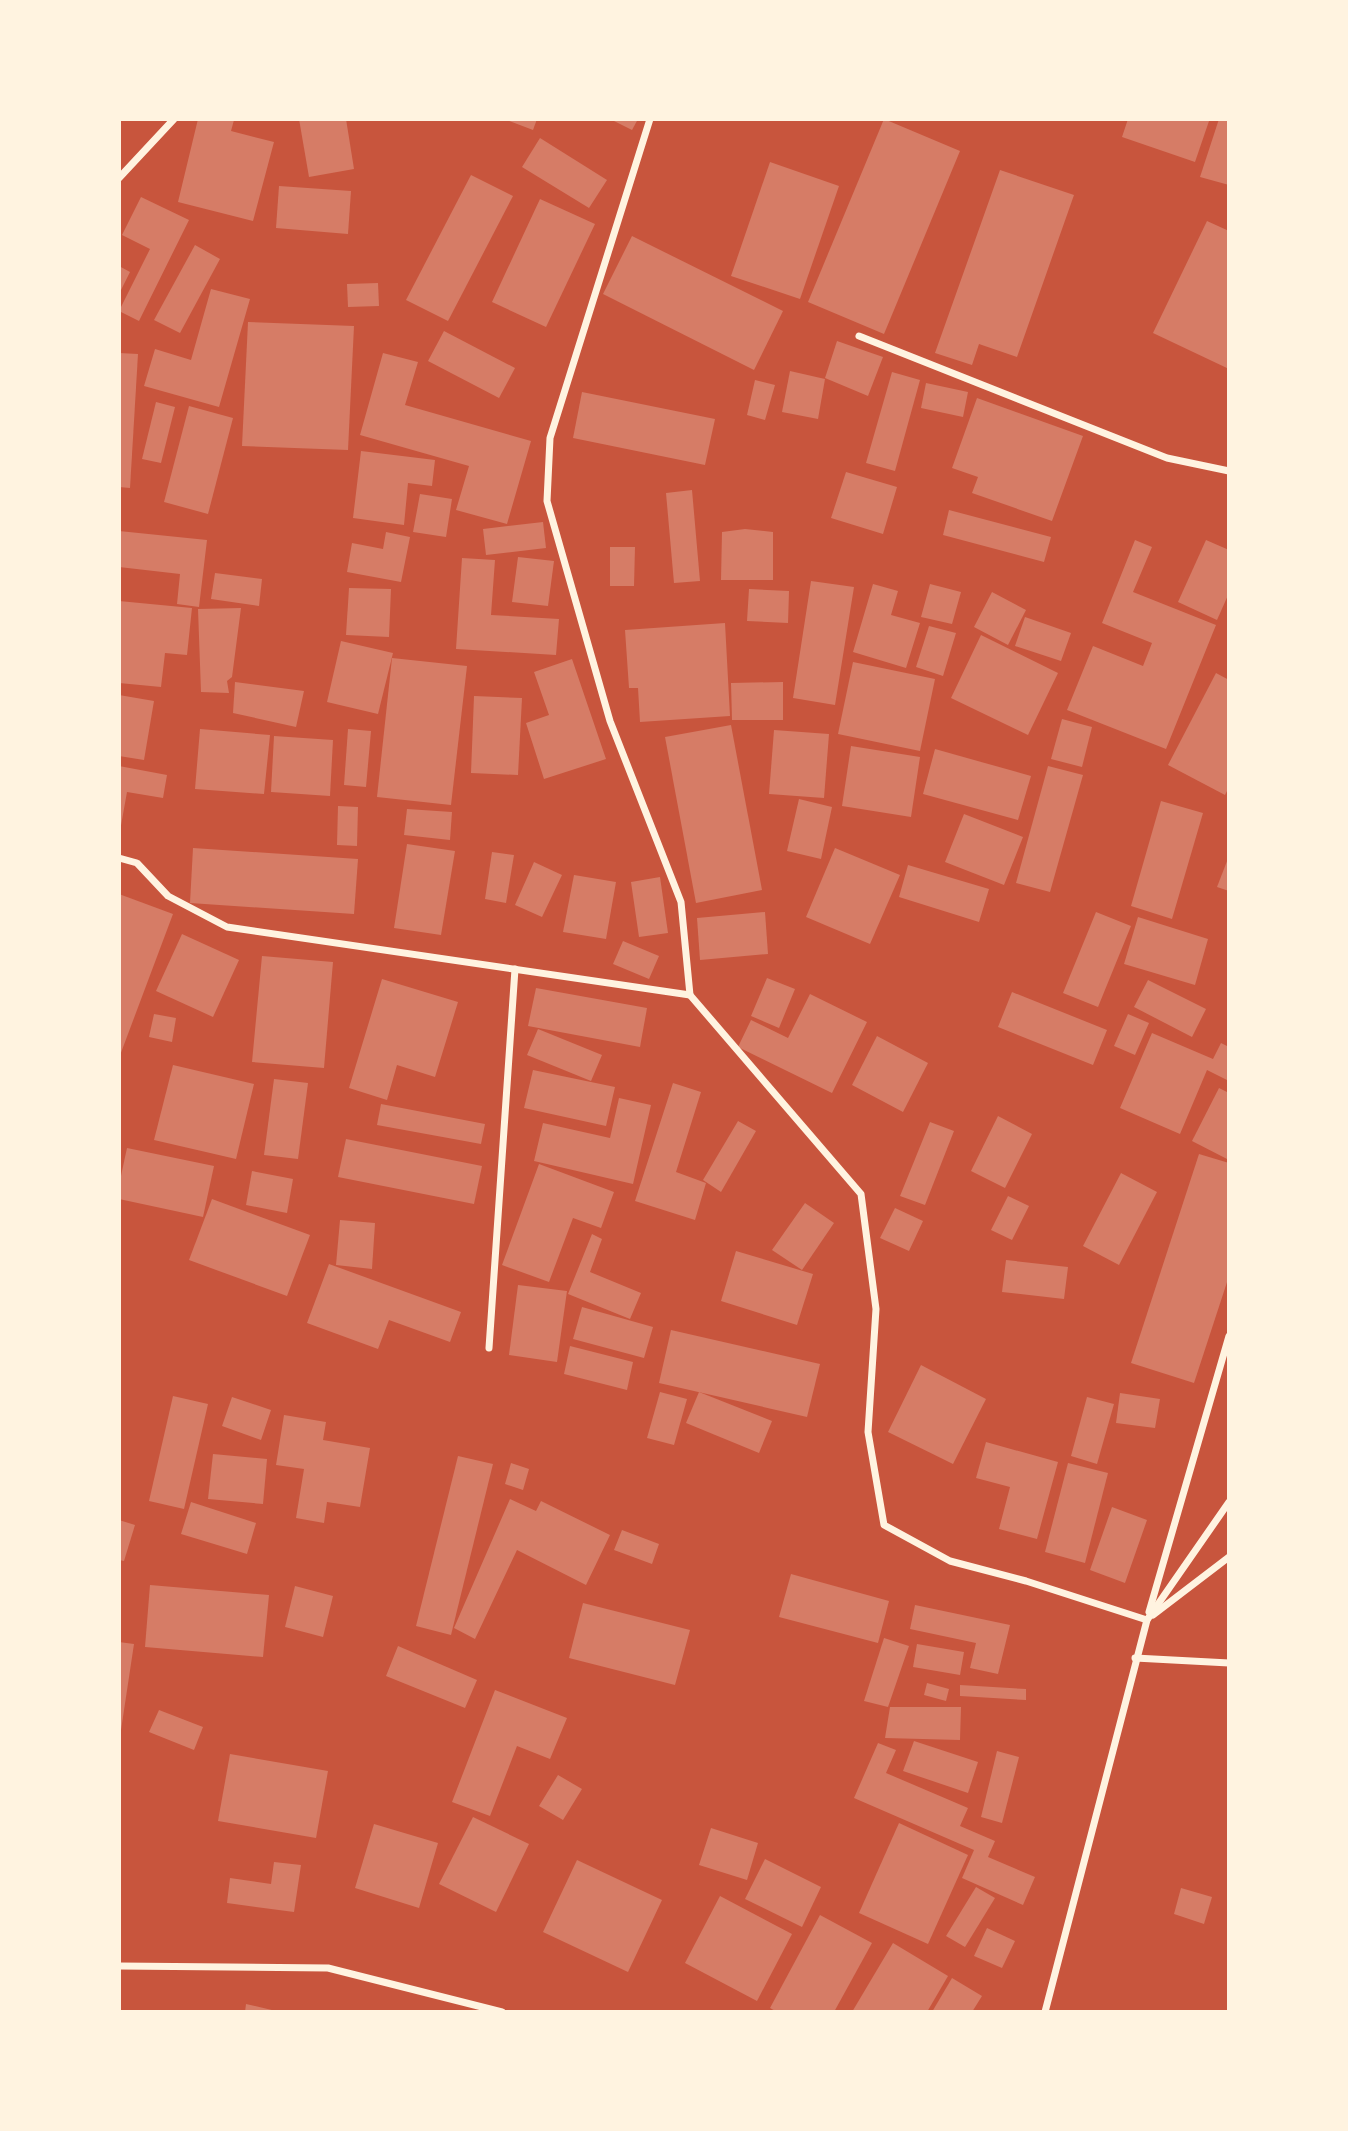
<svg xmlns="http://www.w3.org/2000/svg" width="1348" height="2131" font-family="'Open Sans',sans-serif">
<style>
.building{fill:#d67c66}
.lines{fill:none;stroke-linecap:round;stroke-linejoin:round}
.minor{stroke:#fff3e0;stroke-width:7}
</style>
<rect width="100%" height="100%" fill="#c8553d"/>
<g class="building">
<path d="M198 119 234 120 231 131 274 142 253 221 178 202Z"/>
<path d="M299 119H346L354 169 309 177Z"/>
<path d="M504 119H537L533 130Z"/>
<path d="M610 119H638L632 130Z"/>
<path d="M884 119 960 151 884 334 808 302Z"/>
<path d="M1128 119H1202L1209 121 1195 162 1122 137Z"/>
<path d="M1219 119H1229V185L1200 177Z"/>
<path d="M540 138 607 180 589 208 522 167Z"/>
<path d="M770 162 839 186 800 299 731 276Z"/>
<path d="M1000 170 1074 195 1017 357 979 344 972 365 935 353Z"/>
<path d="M471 175 513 196 448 321 406 300Z"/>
<path d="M279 186 351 191 348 234 276 228Z"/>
<path d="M141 197 189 220 139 321 119 311 150 249 122 235Z"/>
<path d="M540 199 595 224 546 327 492 302Z"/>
<path d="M1207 221 1229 231V369L1153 333Z"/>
<path d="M632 236 783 311 754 370 603 294Z"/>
<path d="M195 245 220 259 180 333 154 320Z"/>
<path d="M119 266 130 272 119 294Z"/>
<path d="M378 283 379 306 348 307 347 284Z"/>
<path d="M211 289 250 299 219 407 144 386 155 349 191 360Z"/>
<path d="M248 322 354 326 348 450 242 446Z"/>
<path d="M444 331 515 368 499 398 428 361Z"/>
<path d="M837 341 883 357 868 396 825 378Z"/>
<path d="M119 353 138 354 130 488 119 487Z"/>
<path d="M383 353 418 362 405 405 531 441 507 524 456 510 469 466 360 435Z"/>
<path d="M790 371 825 379 818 419 782 412Z"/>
<path d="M892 372 920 380 895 471 866 463Z"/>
<path d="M755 380 775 385 765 420 747 415Z"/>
<path d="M926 383 968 392 963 417 921 408Z"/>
<path d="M582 392 715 419 705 465 573 438Z"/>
<path d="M977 398 1083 436 1052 521 972 493 978 477 952 468Z"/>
<path d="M156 402 175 407 161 463 142 459Z"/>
<path d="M189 406 233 418 208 514 164 502Z"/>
<path d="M361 451 435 460 432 486 408 483 404 525 353 518Z"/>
<path d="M846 472 897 487 883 534 831 518Z"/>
<path d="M692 490 700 581 674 583 666 493Z"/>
<path d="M420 494 452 499 446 537 413 532Z"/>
<path d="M949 510 1051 537 1044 562 943 535Z"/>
<path d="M543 522 546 548 486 555 483 529Z"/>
<path d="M745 529 773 532V580H721L722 532Z"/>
<path d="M119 531 207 540 199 607 177 604 180 574 119 567Z"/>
<path d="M386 532 410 537 401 582 347 572 352 543 383 549Z"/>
<path d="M1135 540 1152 547 1133 592 1216 625 1166 749 1067 710 1093 646 1143 666 1152 643 1102 623Z"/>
<path d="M1206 540 1229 550V593L1217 620 1178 602Z"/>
<path d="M610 547H635L634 586H610Z"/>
<path d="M518 557 554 561 548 606 512 602Z"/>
<path d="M462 558 495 560 491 615 559 619 556 655 456 649Z"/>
<path d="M215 573 262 579 259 606 211 599Z"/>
<path d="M811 581 854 587 835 705 793 698Z"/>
<path d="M873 584 898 591 891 615 920 623 906 668 853 652Z"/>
<path d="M930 584 961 592 952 624 921 617Z"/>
<path d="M349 588 391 589 389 637 346 635Z"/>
<path d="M749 589 789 591 788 623 747 621Z"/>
<path d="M992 592 1026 610 1008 645 974 627Z"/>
<path d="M119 601 192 608 187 655 165 653 161 687 119 683Z"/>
<path d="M241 608 232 677 227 681 229 693 201 692 198 609Z"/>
<path d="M1025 617 1071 633 1061 661 1015 646Z"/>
<path d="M725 623 730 716 640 722 638 688H629L625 630Z"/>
<path d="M929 626 956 633 943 676 916 667Z"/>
<path d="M981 635 1058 673 1028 735 951 698Z"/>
<path d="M341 641 393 653 378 714 327 702Z"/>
<path d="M392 658 467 666 451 805 377 797Z"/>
<path d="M572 659 606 759 544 779 526 723 549 715 534 672Z"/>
<path d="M853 662 935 679 920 751 838 734Z"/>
<path d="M1216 673 1229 680V787L1225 795 1168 765Z"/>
<path d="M235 682 304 691 296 727 233 713Z"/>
<path d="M783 682V720H732L731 683Z"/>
<path d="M119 695 154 701 144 760 119 756Z"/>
<path d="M474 696 522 698 518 775 471 773Z"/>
<path d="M1062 719 1092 727 1082 767 1051 759Z"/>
<path d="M731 725 762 890 696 903 665 737Z"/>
<path d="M200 729 270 735 264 794 195 789Z"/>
<path d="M348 729 371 731 366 787 344 785Z"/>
<path d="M774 730 829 734 824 798 769 794Z"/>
<path d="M274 736 333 740 330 796 271 792Z"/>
<path d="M851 746 920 757 911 817 842 806Z"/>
<path d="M935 749 1031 776 1018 820 923 794Z"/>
<path d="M119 766 167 775 163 798 127 792 120 831Z"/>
<path d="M1048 766 1083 775 1050 892 1016 883Z"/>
<path d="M799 799 832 807 821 859 787 851Z"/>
<path d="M1161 801 1203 813 1172 919 1131 906Z"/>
<path d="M338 806 358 807 357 846 337 845Z"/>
<path d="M407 809 452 812 450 840 404 835Z"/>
<path d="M964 814 1023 837 1004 885 945 862Z"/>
<path d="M407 844 455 851 441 935 394 928Z"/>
<path d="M193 848 358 859 354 914 190 903Z"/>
<path d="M835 848 900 875 870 944 806 917Z"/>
<path d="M492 852 514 855 506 903 485 899Z"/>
<path d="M1229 856V891L1217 887Z"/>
<path d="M534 862 562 875 542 917 515 905Z"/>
<path d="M908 865 989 889 979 922 899 897Z"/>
<path d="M574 875 616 882 606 939 563 932Z"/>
<path d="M660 877 668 933 639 937 631 882Z"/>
<path d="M119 894 173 914 119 1058Z"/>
<path d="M765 912 768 954 700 960 697 918Z"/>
<path d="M1096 912 1131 926 1098 1007 1063 993Z"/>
<path d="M1138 917 1208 939 1195 985 1124 964Z"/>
<path d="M182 934 239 960 213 1017 156 991Z"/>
<path d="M623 941 659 956 649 979 613 964Z"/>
<path d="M262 956 333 962 324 1068 252 1062Z"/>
<path d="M767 978 795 989 779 1028 751 1016Z"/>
<path d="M382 979 458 1002 435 1077 397 1065 387 1100 349 1088Z"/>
<path d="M1148 980 1206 1009 1192 1037 1134 1007Z"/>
<path d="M536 988 647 1008 640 1047 528 1026Z"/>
<path d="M1012 992 1107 1030 1093 1065 998 1027Z"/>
<path d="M810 994 867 1022 832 1093 738 1047 751 1020 788 1038Z"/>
<path d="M154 1014 176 1018 172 1042 149 1037Z"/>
<path d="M1128 1014 1149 1023 1135 1055 1114 1046Z"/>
<path d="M538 1029 602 1055 591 1081 527 1055Z"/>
<path d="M1152 1033 1213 1059 1221 1043 1229 1047V1081L1207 1070 1180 1134 1120 1108Z"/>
<path d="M877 1036 928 1063 903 1112 852 1085Z"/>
<path d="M173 1065 254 1084 236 1159 154 1140Z"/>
<path d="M533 1070 615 1087 606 1126 524 1108Z"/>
<path d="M274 1079 308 1083 298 1159 264 1155Z"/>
<path d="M673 1083 701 1092 676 1172 706 1183 695 1220 635 1201Z"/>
<path d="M1219 1088 1229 1093V1160L1192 1141Z"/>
<path d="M619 1098 651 1105 633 1184 534 1161 543 1123 610 1138Z"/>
<path d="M381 1104 485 1124 481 1144 377 1125Z"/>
<path d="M998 1116 1032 1134 1005 1188 971 1171Z"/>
<path d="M738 1121 756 1131 721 1192 703 1180Z"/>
<path d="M930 1122 954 1131 925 1205 900 1196Z"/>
<path d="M346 1139 482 1166 474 1204 338 1177Z"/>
<path d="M127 1148 214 1166 203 1217 119 1199V1185Z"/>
<path d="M1199 1154 1229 1163V1276L1194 1383 1131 1363Z"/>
<path d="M539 1164 614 1192 601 1228 573 1218 549 1282 502 1265Z"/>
<path d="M252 1171 293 1179 287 1213 246 1205Z"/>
<path d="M1121 1173 1157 1192 1119 1265 1083 1246Z"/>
<path d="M1008 1196 1029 1206 1012 1240 991 1230Z"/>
<path d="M212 1199 310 1235 287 1296 189 1260Z"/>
<path d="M805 1203 834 1223 802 1270 772 1250Z"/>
<path d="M895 1208 923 1221 909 1251 880 1238Z"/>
<path d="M340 1220 375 1223 372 1269 336 1265Z"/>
<path d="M592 1234 602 1239 590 1272 641 1293 630 1319 568 1294Z"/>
<path d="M736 1251 813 1274 797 1325 721 1301Z"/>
<path d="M1006 1260 1068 1267 1064 1299 1002 1292Z"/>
<path d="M329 1264 461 1312 450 1342 389 1320 378 1349 307 1323Z"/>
<path d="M518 1285 567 1291 557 1362 509 1355Z"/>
<path d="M582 1307 653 1327 644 1358 573 1339Z"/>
<path d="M671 1330 820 1364 807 1417 659 1383Z"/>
<path d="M570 1346 633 1362 627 1390 564 1374Z"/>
<path d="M921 1365 986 1399 953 1464 888 1432Z"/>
<path d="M660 1392 687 1399 674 1445 647 1438Z"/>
<path d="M699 1392 772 1421 759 1453 686 1423Z"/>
<path d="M1120 1393 1160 1399 1155 1428 1116 1423Z"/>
<path d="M173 1396 208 1404 184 1509 149 1501Z"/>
<path d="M232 1397 271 1410 261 1440 222 1426Z"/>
<path d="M1087 1397 1114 1404 1097 1464 1071 1456Z"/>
<path d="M284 1415 326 1422 323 1440 370 1448 360 1507 327 1502 324 1523 296 1518 304 1469 276 1465Z"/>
<path d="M986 1442 1058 1462 1037 1539 999 1529 1010 1487 976 1478Z"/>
<path d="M213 1454 267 1459 263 1504 208 1499Z"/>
<path d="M458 1456 493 1464 451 1635 416 1626Z"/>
<path d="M511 1463 529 1469 523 1490 505 1484Z"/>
<path d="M1068 1463 1108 1473 1085 1563 1045 1552Z"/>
<path d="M510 1499 536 1511 541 1501 610 1535 586 1585 517 1550 475 1639 454 1628Z"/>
<path d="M191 1502 256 1523 247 1554 181 1534Z"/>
<path d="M1112 1507 1147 1520 1125 1583 1090 1570Z"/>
<path d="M119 1520 135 1525 124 1561 119 1560Z"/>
<path d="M622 1530 659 1544 652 1564 614 1550Z"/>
<path d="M791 1574 889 1601 878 1643 779 1617Z"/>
<path d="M150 1585 269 1595 263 1657 145 1647Z"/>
<path d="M295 1586 333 1596 323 1637 285 1627Z"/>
<path d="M583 1603 690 1630 675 1685 569 1658Z"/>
<path d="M915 1605 1010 1625 998 1674 970 1668 976 1643 910 1629Z"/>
<path d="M884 1638 909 1646 888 1707 864 1701Z"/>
<path d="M119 1642 134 1644 121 1730H119Z"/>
<path d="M917 1644 964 1652 960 1675 913 1667Z"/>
<path d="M398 1646 477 1680 465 1708 386 1676Z"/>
<path d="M927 1683 949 1689 946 1701 924 1695Z"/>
<path d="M960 1685 1026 1689V1700L960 1696Z"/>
<path d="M495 1690 567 1718 550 1759 517 1746 490 1816 452 1802Z"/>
<path d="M890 1707H961L960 1740 885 1738Z"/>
<path d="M159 1710 203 1727 194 1750 149 1732Z"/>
<path d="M914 1741 978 1762 968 1793 903 1771Z"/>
<path d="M878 1743 896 1750 886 1773 968 1808 960 1826 995 1841 988 1857 1035 1877 1023 1905 962 1878 974 1850 854 1798Z"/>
<path d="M997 1751 1019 1757 1002 1823 981 1817Z"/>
<path d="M230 1754 328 1771 316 1838 218 1821Z"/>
<path d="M558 1775 582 1789 563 1820 539 1806Z"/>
<path d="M473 1817 529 1844 496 1912 439 1884Z"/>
<path d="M899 1823 968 1855 928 1944 859 1913Z"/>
<path d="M374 1824 438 1843 419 1908 355 1888Z"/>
<path d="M711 1828 758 1843 747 1880 699 1865Z"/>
<path d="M765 1859 821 1887 802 1927 745 1899Z"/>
<path d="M577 1860 662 1900 628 1972 543 1932Z"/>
<path d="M274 1862 301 1865 294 1912 227 1903 230 1878 271 1884Z"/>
<path d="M976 1887 995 1898 965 1947 946 1936Z"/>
<path d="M1181 1888 1212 1897 1204 1924 1174 1914Z"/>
<path d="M720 1896 792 1934 757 2001 685 1963Z"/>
<path d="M820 1915 872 1943 834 2012H777L770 2008Z"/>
<path d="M987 1928 1015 1941 1002 1968 974 1956Z"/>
<path d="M893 1943 948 1976 927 2012H852Z"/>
<path d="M952 1978 982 1996 972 2012H932Z"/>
<path d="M246 2004 276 2011V2012H245Z"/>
</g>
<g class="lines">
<g class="minor">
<path d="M650 119 550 438 547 501 610 721 681 902 690 995 861 1194 876 1309 868 1432 884 1525 950 1561 1026 1581 1147 1620"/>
<path d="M119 178 174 119"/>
<path d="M859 336 1167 458 1229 471"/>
<path d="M119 858 137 863 168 896 227 927 690 995"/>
<path d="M489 1348 515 969"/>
<path d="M1149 1612 1229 1336"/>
<path d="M1153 1615 1229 1557"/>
<path d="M1135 1658 1229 1663"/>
<path d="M119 1966 328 1968 502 2012"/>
<path d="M1045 2012 1147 1620 1229 1502"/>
</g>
</g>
<rect width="1348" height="2131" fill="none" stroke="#fff3e0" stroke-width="242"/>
</svg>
